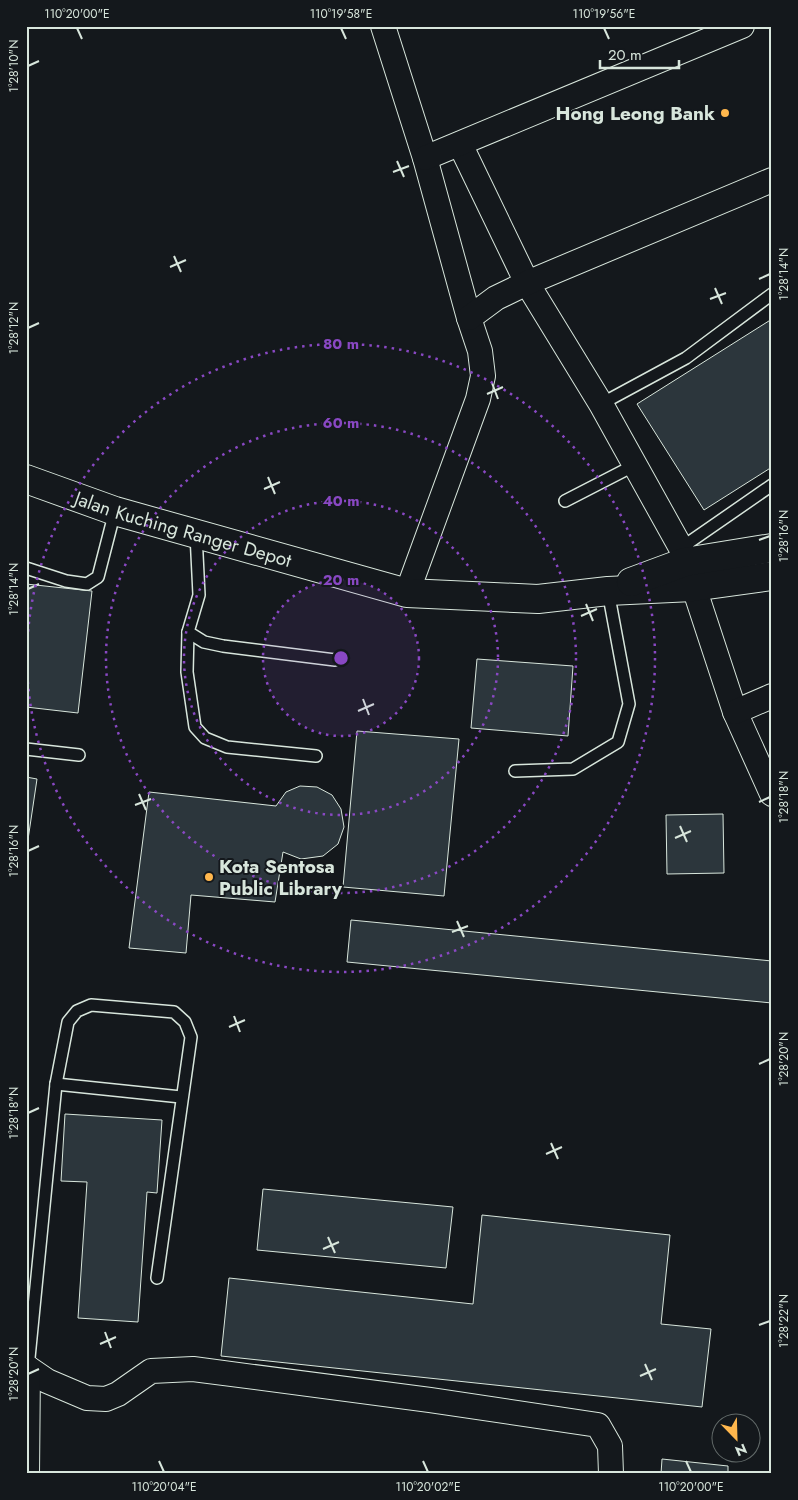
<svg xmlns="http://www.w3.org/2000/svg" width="798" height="1500" font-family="Jost,sans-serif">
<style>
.building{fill:#2c363c;stroke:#d8e6dc}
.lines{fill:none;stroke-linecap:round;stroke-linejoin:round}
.service-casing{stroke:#d8e6dc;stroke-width:14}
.minor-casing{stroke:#d8e6dc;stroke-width:26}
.tertiary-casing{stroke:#d8e6dc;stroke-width:30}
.service{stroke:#14181c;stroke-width:11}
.minor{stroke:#14181c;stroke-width:24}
.tertiary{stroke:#14181c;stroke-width:28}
.ticks{fill:none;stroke:#d8e6dc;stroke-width:2}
.ring{fill:none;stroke:#8948c3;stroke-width:2.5;stroke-dasharray:2.5 5}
.poi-dot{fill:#ffb74d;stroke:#14181c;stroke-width:2}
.labels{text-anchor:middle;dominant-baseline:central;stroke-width:4;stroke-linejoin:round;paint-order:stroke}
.poi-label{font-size:19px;font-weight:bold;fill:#d8e6dc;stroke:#14181c;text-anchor:end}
.street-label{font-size:19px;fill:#d8e6dc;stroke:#14181c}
.centre{fill:#8948c3;stroke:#14181c;stroke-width:2.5}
.ring-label{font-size:15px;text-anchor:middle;font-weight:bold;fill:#8948c3;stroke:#14181c;stroke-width:4;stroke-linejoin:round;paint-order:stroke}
.neatline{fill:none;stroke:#d8e6dc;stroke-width:2}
.ticks-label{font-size:12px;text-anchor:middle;fill:#d8e6dc}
</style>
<rect width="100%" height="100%" fill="#14181c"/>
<g class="building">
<path d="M772 319V467L704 510 637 404Z"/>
<path d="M26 584 92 591 78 713 26 707Z"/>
<path d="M477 659 573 666 568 736 471 728Z"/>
<path d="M357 731 459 739 444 896 343 887Z"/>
<path d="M26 777 37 779 26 853Z"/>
<path d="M300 786 317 787 332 795 341 809 344 827 338 844 323 856 301 859 283 852 275 902 191 895 186 953 129 948 149 792 276 806 286 792Z"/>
<path d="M723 814 724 873 667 874 666 815Z"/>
<path d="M351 920 772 961V1003L347 962Z"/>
<path d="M65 1114 162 1120 157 1193 147 1192 138 1322 78 1318 87 1182 61 1181Z"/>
<path d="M263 1189 453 1207 446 1268 257 1250Z"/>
<path d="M482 1215 670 1235 661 1324 711 1329 702 1407 221 1356 229 1278 473 1304Z"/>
<path d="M662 1459 728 1466V1474H661Z"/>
</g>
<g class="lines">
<g class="service-casing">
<g id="service">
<path d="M601 404 686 358 772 294"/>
<path d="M565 501 633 466"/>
<path d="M196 534 199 595 188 632 204 642 223 646 335 660"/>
<path d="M681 548 772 485"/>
<path d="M26 568 66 581 87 584 98 577 115 511"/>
<path d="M188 632 187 672 195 727 205 738 227 747 316 756"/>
<path d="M26 749 79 755"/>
<path d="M515 771 573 769 618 742 629 704 608 591"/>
<path d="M56 1084 181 1097"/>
<path d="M28 1368 56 1084 68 1022 77 1011 91 1005 174 1012 185 1022 191 1037 157 1278"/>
</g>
</g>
<g class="minor-casing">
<g id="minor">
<path d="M383 26 425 158 469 318 480 351 483 376 478 399 407 593"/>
<path d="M460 144 527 283 601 404 681 548 735 712 772 794"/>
<path d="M425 158 742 26"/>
<path d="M469 318 496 298 527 283 772 180"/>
<path d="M735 712 772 696"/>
<path d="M28 1368 47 1381 87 1398 106 1399 118 1394 151 1371 193 1369 430 1400 598 1425 610 1446 611 1474"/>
<path d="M27 1474 28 1368"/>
</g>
</g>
<g class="tertiary-casing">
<g id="tertiary">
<path id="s1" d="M26 479 115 511 407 593 538 599 608 591 693 587 772 576"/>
<path d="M631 582 685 562 772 548"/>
</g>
</g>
<use href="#service" class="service"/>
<use href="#minor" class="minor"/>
<use href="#tertiary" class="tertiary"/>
</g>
<path class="ticks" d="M77 28 82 39M341 28 346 39M604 28 609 39M28 66 39 61M397 161 404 177M393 172 409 166M174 256 181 272M170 267 186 260M759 279 770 274M715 288 722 304M710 299 726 293M28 328 39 323M492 383 498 399M487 394 503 387M268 477 275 494M264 489 280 482M759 540 770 536M28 589 39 584M586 604 593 621M581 616 597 609M363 699 369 715M358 711 374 704M139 794 146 810M759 802 770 797M135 805 151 799M680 826 687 842M675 838 691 831M28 851 39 846M457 921 464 937M452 932 468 926M234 1016 240 1032M229 1027 245 1020M759 1064 770 1059M28 1113 39 1108M551 1143 558 1159M546 1154 562 1147M328 1237 335 1253M323 1249 339 1242M759 1325 770 1321M105 1332 111 1348M100 1344 116 1337M645 1364 652 1380M28 1374 39 1369M640 1376 656 1369M159 1461 164 1472M423 1461 428 1472M686 1461 691 1472"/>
<circle cx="341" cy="658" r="78" fill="#8948c3" fill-opacity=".12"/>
<g class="ring">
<circle cx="341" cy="658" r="78"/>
<circle cx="341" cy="658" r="157"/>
<circle cx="341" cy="658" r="235"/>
<circle cx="341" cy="658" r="314"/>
</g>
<g class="poi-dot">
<circle cx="725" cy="113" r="5"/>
<circle cx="209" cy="877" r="5"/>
</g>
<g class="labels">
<g class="poi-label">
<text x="715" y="113">Hong Leong Bank</text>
<text x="219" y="866" text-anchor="start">Kota Sentosa<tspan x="219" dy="22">Public Library</tspan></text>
</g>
<g class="street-label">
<text stroke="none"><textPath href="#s1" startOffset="165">Jalan Kuching Ranger Depot</textPath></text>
</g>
</g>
<circle cx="341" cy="658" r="8" class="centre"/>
<g class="ring-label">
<text x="341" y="349">80 m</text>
<text x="341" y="428">60 m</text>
<text x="341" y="506">40 m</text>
<text x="341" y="585">20 m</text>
</g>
<rect width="798" height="1500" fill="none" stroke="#14181c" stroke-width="55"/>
<g transform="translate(736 1438) rotate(157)"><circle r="24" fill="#14181c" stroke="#626a69"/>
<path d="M0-4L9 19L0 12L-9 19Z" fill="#ffb74d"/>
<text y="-8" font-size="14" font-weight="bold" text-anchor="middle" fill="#d8e6dc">N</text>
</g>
<path d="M600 60v8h79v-8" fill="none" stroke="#d8e6dc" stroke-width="2.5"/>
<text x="608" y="60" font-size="15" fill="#d8e6dc" stroke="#14181c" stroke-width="4" paint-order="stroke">20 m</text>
<rect x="28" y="28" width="742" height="1444" class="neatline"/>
<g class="ticks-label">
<text x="77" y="18">110°20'00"E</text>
<text x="341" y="18">110°19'58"E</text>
<text x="604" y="18">110°19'56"E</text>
<text transform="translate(14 66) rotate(-90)" y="4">1°28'10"N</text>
<text transform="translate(784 274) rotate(-90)" y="4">1°28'14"N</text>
<text transform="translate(14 328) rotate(-90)" y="4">1°28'12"N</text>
<text transform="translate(784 536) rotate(-90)" y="4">1°28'16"N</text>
<text transform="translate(14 589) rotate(-90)" y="4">1°28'14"N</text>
<text transform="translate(784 797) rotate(-90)" y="4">1°28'18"N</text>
<text transform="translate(14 851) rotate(-90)" y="4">1°28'16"N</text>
<text transform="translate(784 1059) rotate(-90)" y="4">1°28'20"N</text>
<text transform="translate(14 1113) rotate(-90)" y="4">1°28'18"N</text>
<text transform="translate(784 1321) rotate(-90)" y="4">1°28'22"N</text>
<text transform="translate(14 1374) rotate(-90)" y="4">1°28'20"N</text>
<text x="164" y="1491">110°20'04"E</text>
<text x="428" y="1491">110°20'02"E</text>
<text x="691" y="1491">110°20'00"E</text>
</g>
</svg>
